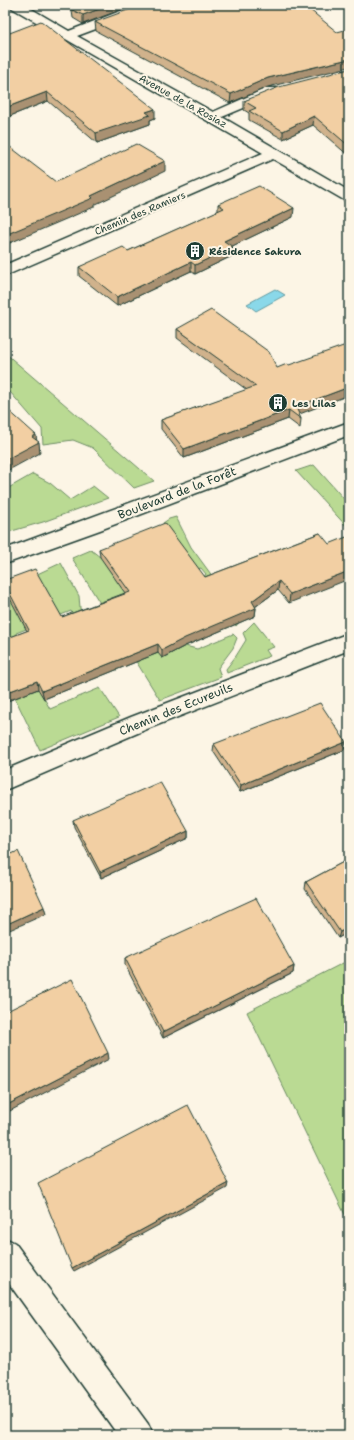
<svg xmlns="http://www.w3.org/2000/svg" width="354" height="1440" font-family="'Shantell Sans',sans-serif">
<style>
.green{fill:#bada93;stroke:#6c8c64}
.water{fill:#8ad8e9;stroke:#5f9aa1}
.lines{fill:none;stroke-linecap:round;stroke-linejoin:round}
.minor-casing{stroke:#1f3d34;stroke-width:3}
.tertiary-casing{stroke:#1f3d34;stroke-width:3}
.minor{fill:#fcf5e5;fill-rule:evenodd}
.tertiary{fill:#fcf5e5;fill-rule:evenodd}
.wall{fill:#d0b28c;stroke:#1f3d34}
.shaded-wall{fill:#a99172;stroke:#1f3d34}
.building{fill:#f2cfa3;stroke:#1f3d34}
.labels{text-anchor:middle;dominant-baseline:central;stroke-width:4;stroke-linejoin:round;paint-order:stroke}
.far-street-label{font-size:10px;fill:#1f3d34;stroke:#fcf5e5}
.far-poi-label{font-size:10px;font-weight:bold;fill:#1f3d34;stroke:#fcf5e5;text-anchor:start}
.street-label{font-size:12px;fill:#1f3d34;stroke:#fcf5e5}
</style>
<rect width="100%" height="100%" fill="#fcf5e5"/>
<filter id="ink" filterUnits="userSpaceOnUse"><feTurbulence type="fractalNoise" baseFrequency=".025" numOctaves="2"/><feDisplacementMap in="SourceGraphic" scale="8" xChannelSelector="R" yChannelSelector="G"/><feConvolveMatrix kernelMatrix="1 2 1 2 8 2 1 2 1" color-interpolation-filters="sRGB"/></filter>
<g filter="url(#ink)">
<g class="green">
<path d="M5 353 154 481 134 488 93 448 73 440 43 444 42 429 10 392 5 394Z"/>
<path d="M314 465 344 499 349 497V529L296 471Z"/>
<path d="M33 474 50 483 70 500 93 486 108 498 43 522 5 533V490Z"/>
<path d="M176 517 191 547 243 618 236 626 201 580 206 574 201 568 194 570 162 658 185 646 197 649 233 634 237 638 233 648 218 668 221 677 160 700 72 558 91 550 100 557 165 531 163 523 169 519Z"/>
<path d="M61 563 79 596 81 619 76 621 71 611 16 633 20 642 15 645 50 709 100 688 119 717 40 750 5 677V589Z"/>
<path d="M254 622 274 647 266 650 270 656 227 673 226 669 236 656 246 640 243 633Z"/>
<path d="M349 960V1158L348 1159 349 1164V1223L247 1012Z"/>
</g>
<path class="water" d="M275 289 285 295 256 311 247 304Z"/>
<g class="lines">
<g class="minor-casing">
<g id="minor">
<path d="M10 5H25L69 31 128 8 140 5H160L158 8 136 14 77 36 213 112 267 88H277L279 91 277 94 222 117 349 191V201L344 200 273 159 5 276V265L263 153 12 8Z"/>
<path d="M349 633V650L147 729 5 790V770L131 717Z"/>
<path d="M5 1238 15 1243 148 1424 153 1435H118L5 1278Z"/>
</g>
</g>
<g class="tertiary-casing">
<path id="tertiary" d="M349 422V435L100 530 5 564V549Z"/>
</g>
<use href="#minor" class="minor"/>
<use href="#tertiary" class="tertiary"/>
</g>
<g class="wall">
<path d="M61 5H134L128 7 83 24 73 18 72 11Z"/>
<path d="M95 22 268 87 230 103 96 31Z"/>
<path d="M5 33 155 118 150 120V124L97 143 48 101 5 118Z"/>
<path d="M349 69V156L313 125 283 139 249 120V113L244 110V101Z"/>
<path d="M218 204 293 217 232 246V256L195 274 191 271 117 306 79 276V267L128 251 218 211Z"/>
<path d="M177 329 299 415 301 419 300 428 288 419 184 458 161 429V420L247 390 177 338Z"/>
<path d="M320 533 289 603 278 590 255 607 256 608 255 616 185 646 162 658 158 653 44 699 38 689 5 702V639L27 631 5 589V580L62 617 125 593 100 557 99 549 205 577Z"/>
<path d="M214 744 344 750 240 792 213 751Z"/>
<path d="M73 820 188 831V838L101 878 74 827Z"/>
<path d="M349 859V932L338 938 305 889 306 882Z"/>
<path d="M125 958 294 966 293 973 163 1038 125 965Z"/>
<path d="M349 1156V1164L347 1159Z"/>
</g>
<g class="shaded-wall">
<path d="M110 5H134L128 7 83 24V15Z"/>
<path d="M349 59V67L268 87 230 103 231 94 268 78Z"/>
<path d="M47 92 48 101 5 118V108Z"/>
<path d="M155 109V118L150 120V124L97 143 96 133 146 112Z"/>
<path d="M314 116 313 125 283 139V131Z"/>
<path d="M165 161V171L94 205V207L5 245V235L91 196Z"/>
<path d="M294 208 293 217 224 250V241Z"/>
<path d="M233 247 232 256 195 274V265Z"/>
<path d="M191 262V271L117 306V297Z"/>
<path d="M349 387V395L297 415 296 407Z"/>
<path d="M289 410 288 419 184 458V449Z"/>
<path d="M36 435 37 443 39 442 40 453 5 472V460L32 437Z"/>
<path d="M349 571V579L289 603 290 594Z"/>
<path d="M279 581 278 590 252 609 256 608 255 616 185 646 162 658V650L252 601Z"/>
<path d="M158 644V653L44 699 42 691Z"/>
<path d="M37 681 38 689 5 702V693Z"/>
<path d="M346 742 344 750 240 792 241 785Z"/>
<path d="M188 831V838L101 878 100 872Z"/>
<path d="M44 907 46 914 5 932V925Z"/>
<path d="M349 927V932L338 938 340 932Z"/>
<path d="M294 966 293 973 163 1038V1032Z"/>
<path d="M108 1053 109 1059 6 1113 5 1110V1106Z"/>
<path d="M228 1183 227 1188 74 1271 72 1268Z"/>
</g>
<g class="building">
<path d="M75 5H110L83 15 72 10 79 7Z"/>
<path d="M144 5H304L337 32 349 29V59L268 78 231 94 95 22 136 7Z"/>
<path d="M41 21 155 109 146 112 150 115 96 133 47 92 5 108V33L7 34Z"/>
<path d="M349 69V146L314 116 283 131 249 111 256 108 244 101 279 87Z"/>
<path d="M5 143 56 182 136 144 165 161 91 196 93 198 5 235Z"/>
<path d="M259 186 294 208 224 241 233 247 195 265 191 262 117 297 79 267 123 247 128 251 224 208 218 204Z"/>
<path d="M211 310 269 352 277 368 287 364 289 365 349 344V387L296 407 301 419 289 410 184 449 161 420 256 386 177 329Z"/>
<path d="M5 408H6L36 435 32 437 39 442 5 460Z"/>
<path d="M165 523 205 577 320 533 329 544 349 536V571L290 594 279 581 252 601 256 608 185 638 162 650 158 644 42 691 37 681 5 693V639L29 630 5 584V580L35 569 62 617 130 592 99 549Z"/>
<path d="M320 703 346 742 241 785 214 744Z"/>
<path d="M160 782 188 831 100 872 73 820Z"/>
<path d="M18 851 44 907 5 925V857Z"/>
<path d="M349 859V927L340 932 306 882Z"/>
<path d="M256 898 294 966 163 1032 125 958Z"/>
<path d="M72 979 108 1053 5 1106V1012Z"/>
<path d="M188 1105 228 1183 72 1268 38 1183Z"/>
</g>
</g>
<defs>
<g id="building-disc" transform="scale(1)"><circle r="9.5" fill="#1f3d34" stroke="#fcf5e5"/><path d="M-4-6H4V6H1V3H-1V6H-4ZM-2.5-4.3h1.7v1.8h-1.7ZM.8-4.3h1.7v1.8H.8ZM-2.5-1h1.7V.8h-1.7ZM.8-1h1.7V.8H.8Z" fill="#fff"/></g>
</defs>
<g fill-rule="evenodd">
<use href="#building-disc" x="195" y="251"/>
<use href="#building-disc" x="278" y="403"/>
</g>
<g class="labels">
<g class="far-street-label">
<text transform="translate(183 101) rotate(29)">Avenue de la Rosiaz</text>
<text transform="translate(140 213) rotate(-23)">Chemin des Ramiers</text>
</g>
<g class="far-poi-label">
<text x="209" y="251">Résidence Sakura</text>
<text x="292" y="403">Les Lilas</text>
</g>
<g class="street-label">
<text transform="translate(177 493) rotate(-21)">Boulevard de la Forêt</text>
<text transform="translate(176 709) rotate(-22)">Chemin des Ecureuils</text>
</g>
</g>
<rect width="354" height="1440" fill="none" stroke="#fcf5e5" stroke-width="20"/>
<rect x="10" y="10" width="334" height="1420" fill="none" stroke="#1f3d34" stroke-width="1.5" filter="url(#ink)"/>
</svg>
